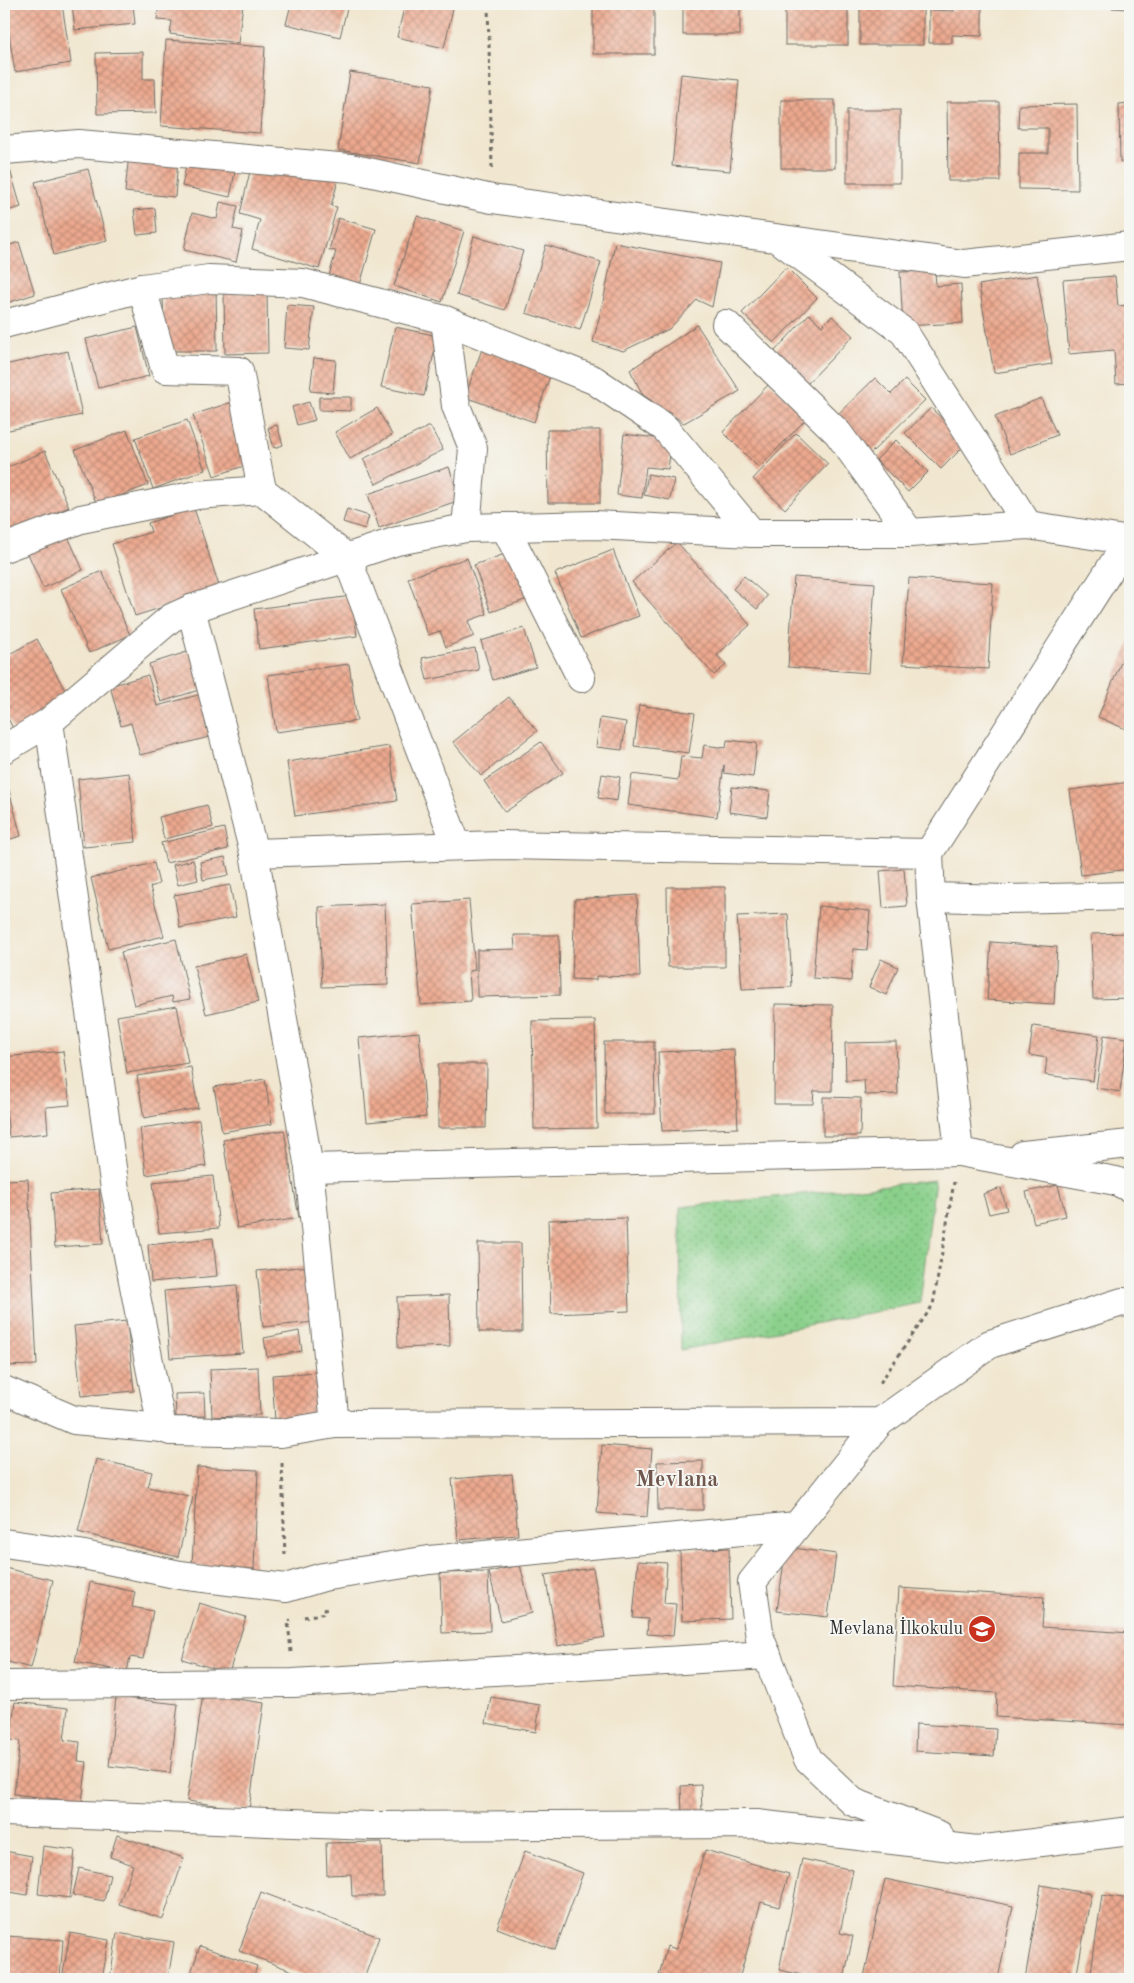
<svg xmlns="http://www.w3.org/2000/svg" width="1134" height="1983" font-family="'Old Standard TT',serif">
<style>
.park{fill:url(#park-dots);stroke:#5a7e5b}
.building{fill:url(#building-cross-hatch)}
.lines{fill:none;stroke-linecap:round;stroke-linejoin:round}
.minor-casing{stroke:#706d65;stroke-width:30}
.path{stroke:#706d65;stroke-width:3;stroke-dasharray:4 4;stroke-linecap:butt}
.minor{stroke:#fff;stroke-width:28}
.labels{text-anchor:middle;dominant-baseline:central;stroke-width:4;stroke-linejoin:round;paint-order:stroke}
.poi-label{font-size:18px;fill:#2b2b2b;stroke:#f6f6f2;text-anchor:end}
.district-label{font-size:22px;font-weight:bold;fill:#6f574e;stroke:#f6f6f2}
</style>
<defs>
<pattern id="park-dots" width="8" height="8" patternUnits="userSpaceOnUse" patternTransform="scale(1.25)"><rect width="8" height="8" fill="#8ad08b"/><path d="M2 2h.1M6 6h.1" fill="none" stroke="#71a972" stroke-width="1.8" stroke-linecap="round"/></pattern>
<pattern id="building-cross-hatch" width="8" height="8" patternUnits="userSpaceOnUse" patternTransform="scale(1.25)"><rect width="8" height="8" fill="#eda98f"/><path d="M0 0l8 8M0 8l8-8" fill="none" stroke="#c08a75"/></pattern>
</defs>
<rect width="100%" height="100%" fill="#f6f6f2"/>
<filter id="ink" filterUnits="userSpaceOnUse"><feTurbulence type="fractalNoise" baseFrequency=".02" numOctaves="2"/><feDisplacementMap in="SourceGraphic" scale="10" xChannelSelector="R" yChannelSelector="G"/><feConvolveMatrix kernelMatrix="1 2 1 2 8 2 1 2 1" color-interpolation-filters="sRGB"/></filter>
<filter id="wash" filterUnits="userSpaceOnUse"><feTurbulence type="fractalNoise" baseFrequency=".0096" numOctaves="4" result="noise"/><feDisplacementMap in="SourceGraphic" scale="20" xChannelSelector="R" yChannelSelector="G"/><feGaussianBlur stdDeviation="1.12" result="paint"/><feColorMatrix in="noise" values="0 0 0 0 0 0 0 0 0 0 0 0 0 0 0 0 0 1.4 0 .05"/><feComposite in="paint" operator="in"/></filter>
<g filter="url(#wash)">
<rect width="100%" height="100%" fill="#f1e7d0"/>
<path class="park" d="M935 1180 920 1303 681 1350 680 1207Z"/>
<g id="blocks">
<g class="building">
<path d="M4 4H62L71 63 15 72 9 34 4 35Z"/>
<path d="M72 4H133L135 24 75 30Z"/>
<path d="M159 4H243L238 43 170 34 172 21 157 20Z"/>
<path d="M291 4H348L340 37 286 24Z"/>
<path d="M405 4H454L444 48 397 37Z"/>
<rect x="593" y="4" width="61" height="50"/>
<rect x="683" y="4" width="57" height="31"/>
<rect x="785" y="4" width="63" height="41"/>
<rect x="860" y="4" width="63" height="41"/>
<path d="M954 4H982V36L952 35V43H929V10L954 11Z"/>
<path d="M1113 4H1130V9L1112 8Z"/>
<path d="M166 40 265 47 260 133 161 126Z"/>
<path d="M143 52V79H155L156 113 97 114 96 53Z"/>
<path d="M350 72 433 85 420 163 338 150Z"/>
<path d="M681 74 739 80 730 171 672 166Z"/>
<rect x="781" y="100" width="54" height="68"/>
<path d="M947 102H999L1000 181H948Z"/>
<path d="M1130 103V162H1120L1119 104Z"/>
<path d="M1077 104 1078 190 1019 189V153H1048V128H1018L1019 105Z"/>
<rect x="847" y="110" width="53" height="73"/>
<path d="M5 153 21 207 4 212V154Z"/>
<path d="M129 154 178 159 175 197 125 192Z"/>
<path d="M187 161 235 172 230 197 182 186Z"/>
<path d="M252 163 340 174 331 206 337 207 319 269 252 249 260 220 240 214Z"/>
<path d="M88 169 107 241 54 255 35 182Z"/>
<path d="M220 202 238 206 233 229 243 231 236 262 184 250 192 213 217 219Z"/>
<path d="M155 208 157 233 137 235 134 210Z"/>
<path d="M417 216 464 231 442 302 394 286Z"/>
<path d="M338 218 376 229 360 285 329 276 336 251 329 250Z"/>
<path d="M474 236 523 251 505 310 457 295Z"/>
<path d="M19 242 35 294 4 304V247Z"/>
<path d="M615 243 720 263 712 307 697 300 669 329 623 351 593 342 603 302Z"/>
<path d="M546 245 601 262 580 330 526 313Z"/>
<path d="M786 267 817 298 774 343 742 313Z"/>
<path d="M935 271 936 286 961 284 963 323 903 326 900 272Z"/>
<path d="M1037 275 1052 364 994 373 979 285Z"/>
<path d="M1115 276 1118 306 1130 305V383L1116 384 1114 350 1069 354 1063 280Z"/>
<path d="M216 285 217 351H164L163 286Z"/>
<path d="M224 293H267L268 353 225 354Z"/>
<path d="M287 305 314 307 309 350 284 348Z"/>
<path d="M809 314 822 326 832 316 853 336 807 384 774 352Z"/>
<path d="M697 325 740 391 684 423 643 395 630 370Z"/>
<path d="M137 327 149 376 98 388 86 339Z"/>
<path d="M395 327 438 336 424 396 381 387Z"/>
<path d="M482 349 551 373 534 422 465 397Z"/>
<path d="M68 351 82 415 4 431V365Z"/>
<path d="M314 358 336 360 333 393 310 391Z"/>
<path d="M875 378 891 394 905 380 925 400 869 455 833 419Z"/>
<path d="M770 383 807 418 759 468 723 432Z"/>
<path d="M319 397H351V411L319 410Z"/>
<path d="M1041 398 1057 435 1010 454 995 417Z"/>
<path d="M232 402 253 463 214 476 193 415Z"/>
<path d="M309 402 315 420 297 425 292 407Z"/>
<path d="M377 408 392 435 350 459 335 432Z"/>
<path d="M931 408 967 443 941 469 905 433Z"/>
<path d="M187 420 205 470 153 489 135 438Z"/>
<path d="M277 425 283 445 274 448 268 428Z"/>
<path d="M430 426 443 450 376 484 363 459Z"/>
<path d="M127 430 148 485 97 505 75 450Z"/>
<path d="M547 430H600V503H548Z"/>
<path d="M796 433 828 464 785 509 753 479Z"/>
<path d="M624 434 672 440 668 469 646 467 642 498 617 495Z"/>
<path d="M896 440 928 472 908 492 876 460Z"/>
<path d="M45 451 69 507 4 535V469Z"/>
<path d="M449 467 460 500 379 528 368 494Z"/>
<path d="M648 474 674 479 670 500 644 495Z"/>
<path d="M194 508 220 589 135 616 112 544 151 532 148 523Z"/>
<path d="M347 509 369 516 365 529 343 522Z"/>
<path d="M66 532 83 570 43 588 26 549Z"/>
<path d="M677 542 750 625 717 655 726 665 714 675 632 582Z"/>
<path d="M516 550 533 597 491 612 474 565Z"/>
<path d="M613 550 639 616 581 638 555 573Z"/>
<path d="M467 558 487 614 468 621 474 636 446 647 440 631 428 635 408 578Z"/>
<path d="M102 571 130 635 89 653 61 589Z"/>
<path d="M744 576 767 596 757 609 733 589Z"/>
<path d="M794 577 875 583 869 673 788 667Z"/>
<path d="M909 578 993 583 988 669 903 664Z"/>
<path d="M352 596 357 636 259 649 254 609Z"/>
<path d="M524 628 536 667 493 680 481 641Z"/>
<path d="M37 639 71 701 15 732 4 711V657Z"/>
<path d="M1130 641V731L1098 717Z"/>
<path d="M475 648 479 670 427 680 422 658Z"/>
<path d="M193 650 205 688 161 702 149 664Z"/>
<path d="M349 664 357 721 276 732 268 675Z"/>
<path d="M148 675 157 706 209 692 217 719 205 722 209 737 140 755 131 723 121 726 110 686Z"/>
<path d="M509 697 537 731 481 776 453 742Z"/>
<path d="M639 705 695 713 689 753 634 746Z"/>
<path d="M600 718 626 722 622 750 596 747Z"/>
<path d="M727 740 757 743 753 777 724 773V765L717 817 628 805 632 774 678 780 681 756 702 758 704 745 726 748Z"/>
<path d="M541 742 563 773 505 812 484 781Z"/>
<path d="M389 746 397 801 295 816 287 762Z"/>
<path d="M129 773 136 842 84 847 78 779Z"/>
<path d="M602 774 620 777 617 801 598 798Z"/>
<path d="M4 779H6L21 836 4 841Z"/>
<path d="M1130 782V869L1081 875 1070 790Z"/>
<path d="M732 787 770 791 767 817 729 812Z"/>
<path d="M207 805 213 827 164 839 159 817Z"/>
<path d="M224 828 228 849 166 863 161 843Z"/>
<path d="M225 857 229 875 203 880 200 862Z"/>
<path d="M193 860 198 880 178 885 173 865Z"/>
<path d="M154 863 159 884 150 887 164 936 108 949 91 878Z"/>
<path d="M904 869 907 906 883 908 880 871Z"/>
<path d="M230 885 236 917 180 928 174 895Z"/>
<path d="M667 887H725V967H668Z"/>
<path d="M637 895 640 977 596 976V980L572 979 575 899Z"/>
<path d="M469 900 475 970 469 971 471 1001 421 1005 412 904Z"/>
<path d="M385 904 388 985 322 987 319 907Z"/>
<path d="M819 906 870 911 867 950 853 949 851 981 813 978Z"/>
<path d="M788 914 792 987 742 989 737 916Z"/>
<path d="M1130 933V998L1093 999 1091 934Z"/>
<path d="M514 935H559L560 995 477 997V950L515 949Z"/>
<path d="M176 939 190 999 173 1002 172 996 134 1005 121 952Z"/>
<path d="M991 942 1057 947 1054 1004 987 1000Z"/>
<path d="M246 954 258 1002 206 1014 194 966Z"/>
<path d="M881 959 898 967 886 995 869 987Z"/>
<path d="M775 1004 833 1005 832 1091H814L813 1104H774Z"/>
<path d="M177 1006 188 1063 127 1073 117 1016Z"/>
<path d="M595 1020 597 1128 534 1129 532 1021Z"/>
<path d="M1033 1026 1099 1035 1093 1081 1045 1075 1047 1058 1029 1055Z"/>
<path d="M419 1032 426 1117 367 1122 359 1038Z"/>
<path d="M1104 1035 1127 1038 1120 1092 1096 1088Z"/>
<path d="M604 1042H654L655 1114H605Z"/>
<path d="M896 1042 898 1094 865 1095 864 1080 846 1081 845 1043Z"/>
<path d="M734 1049 738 1128 662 1131 658 1052Z"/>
<path d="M63 1051 70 1105 46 1107 48 1133 9 1137 4 1089V1057Z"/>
<path d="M1129 1061H1130V1093L1125 1092Z"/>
<path d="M438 1064H487L486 1128H438Z"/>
<path d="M191 1067 198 1108 144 1118 137 1076Z"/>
<path d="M265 1079 272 1124 222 1132 214 1087Z"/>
<path d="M823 1097 861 1098 860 1136H823Z"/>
<path d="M199 1120 206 1166 146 1175 140 1128Z"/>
<path d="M284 1130 299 1218 237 1228 223 1140Z"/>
<path d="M213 1176 219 1228 159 1233 153 1182Z"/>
<path d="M28 1179 37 1365 4 1366V1180Z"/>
<path d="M1058 1185 1066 1216 1034 1223 1026 1192Z"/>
<path d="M1001 1188 1007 1210 989 1214 983 1194Z"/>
<path d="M99 1189 103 1244 55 1247 51 1193Z"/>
<path d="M626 1218 629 1311 551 1314 548 1220Z"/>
<path d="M213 1238 217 1276 151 1282 148 1245Z"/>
<path d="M478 1243H521L522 1332H479Z"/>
<path d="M310 1266 315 1322 263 1327 257 1271Z"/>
<path d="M237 1285 243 1353 170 1358 164 1291Z"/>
<path d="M449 1295 450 1346 398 1348 397 1297Z"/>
<path d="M127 1321 134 1391 81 1396 74 1326Z"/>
<path d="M299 1331 302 1351 267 1357 264 1338Z"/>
<path d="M258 1367 260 1415 212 1417 210 1369Z"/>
<path d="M319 1372 321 1418 275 1421 272 1375Z"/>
<path d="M204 1393 205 1416 176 1417 175 1394Z"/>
<path d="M602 1445 652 1449 647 1517 597 1513Z"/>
<path d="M96 1459 152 1472 148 1487 193 1497 178 1557 78 1532Z"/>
<path d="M703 1461V1510H658L657 1462Z"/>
<path d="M197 1467 258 1470 254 1569 192 1566Z"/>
<path d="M512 1474 518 1535 458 1540 452 1479Z"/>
<path d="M786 1547 836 1554 828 1617 777 1611Z"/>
<path d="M729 1548 731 1619 682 1621 680 1550Z"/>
<path d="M638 1561 667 1563 664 1603 676 1604 673 1636 647 1634 648 1619 633 1618Z"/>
<path d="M520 1565 532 1613 501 1621 489 1572Z"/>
<path d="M5 1568 53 1580 31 1668 4 1661V1574Z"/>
<path d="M593 1568 605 1637 558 1646 545 1575Z"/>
<path d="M488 1572 490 1631 442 1633 440 1573Z"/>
<path d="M90 1582 135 1592 132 1607 153 1611 143 1659 130 1657 127 1672 75 1662Z"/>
<path d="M899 1588 1044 1597 1042 1627 1130 1633V1725L996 1717 997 1693 893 1686Z"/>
<path d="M199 1603 246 1617 229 1673 182 1659Z"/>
<path d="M203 1694 264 1703 249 1810 187 1801Z"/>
<path d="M116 1697 178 1704 170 1773 109 1766Z"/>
<path d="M491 1697 540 1705 536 1732 486 1723Z"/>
<path d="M15 1702 68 1708 64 1740 80 1742 78 1761 87 1762 82 1802 14 1794 20 1741 10 1740Z"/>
<path d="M916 1724 996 1729 994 1756 915 1751Z"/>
<path d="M701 1785 702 1813 682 1814 681 1786Z"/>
<path d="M117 1835 184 1858 163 1919 119 1904 133 1865 110 1857Z"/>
<path d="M382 1842 383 1896H352L351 1874 327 1875 326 1843Z"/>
<path d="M43 1846 75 1850 70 1898 38 1894Z"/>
<path d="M705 1850 789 1874 779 1907 761 1902 739 1979H675L659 1975 667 1946 676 1949Z"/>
<path d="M4 1851 32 1856 27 1895 4 1891Z"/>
<path d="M525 1851 583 1873 555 1950 497 1928Z"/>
<path d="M802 1859 853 1870 840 1933 853 1936 844 1979H822L779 1970Z"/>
<path d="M79 1868 110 1875 104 1901 73 1895Z"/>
<path d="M885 1879 1013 1906 998 1979H876L864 1977Z"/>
<path d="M1041 1885 1091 1894 1076 1979H1025Z"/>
<path d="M261 1892 379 1937 364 1979H314L239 1951Z"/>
<path d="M1102 1895 1130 1899V1979H1090Z"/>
<path d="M70 1933 109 1940 102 1979H62Z"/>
<path d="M117 1933 174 1942 168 1979H110Z"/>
<path d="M7 1936 63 1940 60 1979H4Z"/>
<path d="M200 1946 257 1966 253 1979H189Z"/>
</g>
</g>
</g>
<g filter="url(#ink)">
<use href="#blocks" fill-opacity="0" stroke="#706d65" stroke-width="1"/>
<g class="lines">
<g class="minor-casing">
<g id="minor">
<path d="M4 150 79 144 350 168 492 199 964 264 1130 246"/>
<path d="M778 239 904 332 1028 525"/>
<path d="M142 288 165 369 239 371 262 490"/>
<path d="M445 320 456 406 473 448 466 528"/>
<path d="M4 324 142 288 209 279 303 283 445 320 594 380 665 428 752 533"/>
<path d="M726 324 838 433 910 533"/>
<path d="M505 527 581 678"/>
<path d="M1130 538 929 853 931 897 959 1152 1116 1181 1130 1188"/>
<path d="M4 548 81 519 197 495 262 490 347 558 457 846"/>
<path d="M191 609 254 853 309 1168 335 1424"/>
<path d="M49 722 115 1189 162 1428"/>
<path d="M4 749 49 722 171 618 191 609 397 541 466 528 595 525 752 533H910L1028 525 1130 541"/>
<path d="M254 853 499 845 929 853"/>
<path d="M931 897 1006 899 1130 896"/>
<path d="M1023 1155 1130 1144"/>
<path d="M309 1168 959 1152"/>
<path d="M4 1390 74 1420 162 1428 170 1431 281 1433 335 1424 880 1422 990 1344 1122 1302 1130 1303"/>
<path d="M880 1422 752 1582 760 1638 808 1759 853 1802 939 1835"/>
<path d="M4 1543 79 1554 180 1575 286 1588 323 1577 429 1560 796 1526"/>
<path d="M4 1685 293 1683 767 1655"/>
<path d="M4 1812 371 1826 757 1824 977 1850 1130 1831"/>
</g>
</g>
<g class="path">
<path d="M488 4 492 168"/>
<path d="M880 1383 933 1305 954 1182"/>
<path d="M282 1463 285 1557"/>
<path d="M304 1617 326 1613 325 1608"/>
<path d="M291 1652 288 1621 291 1620"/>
</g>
<use href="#minor" class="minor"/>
</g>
</g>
<defs>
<g id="school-disc" transform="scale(1.4375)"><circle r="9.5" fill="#c8321e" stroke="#f6f6f2"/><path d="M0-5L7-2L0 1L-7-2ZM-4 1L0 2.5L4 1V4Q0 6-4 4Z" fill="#fff"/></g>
</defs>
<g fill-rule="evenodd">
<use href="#school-disc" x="982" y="1629"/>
</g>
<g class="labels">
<g class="poi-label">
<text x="963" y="1629">Mevlana İlkokulu</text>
</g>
<g class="district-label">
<text x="677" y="1480">Mevlana</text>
</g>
</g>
<rect width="1134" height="1983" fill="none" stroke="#f6f6f2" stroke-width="20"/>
</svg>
